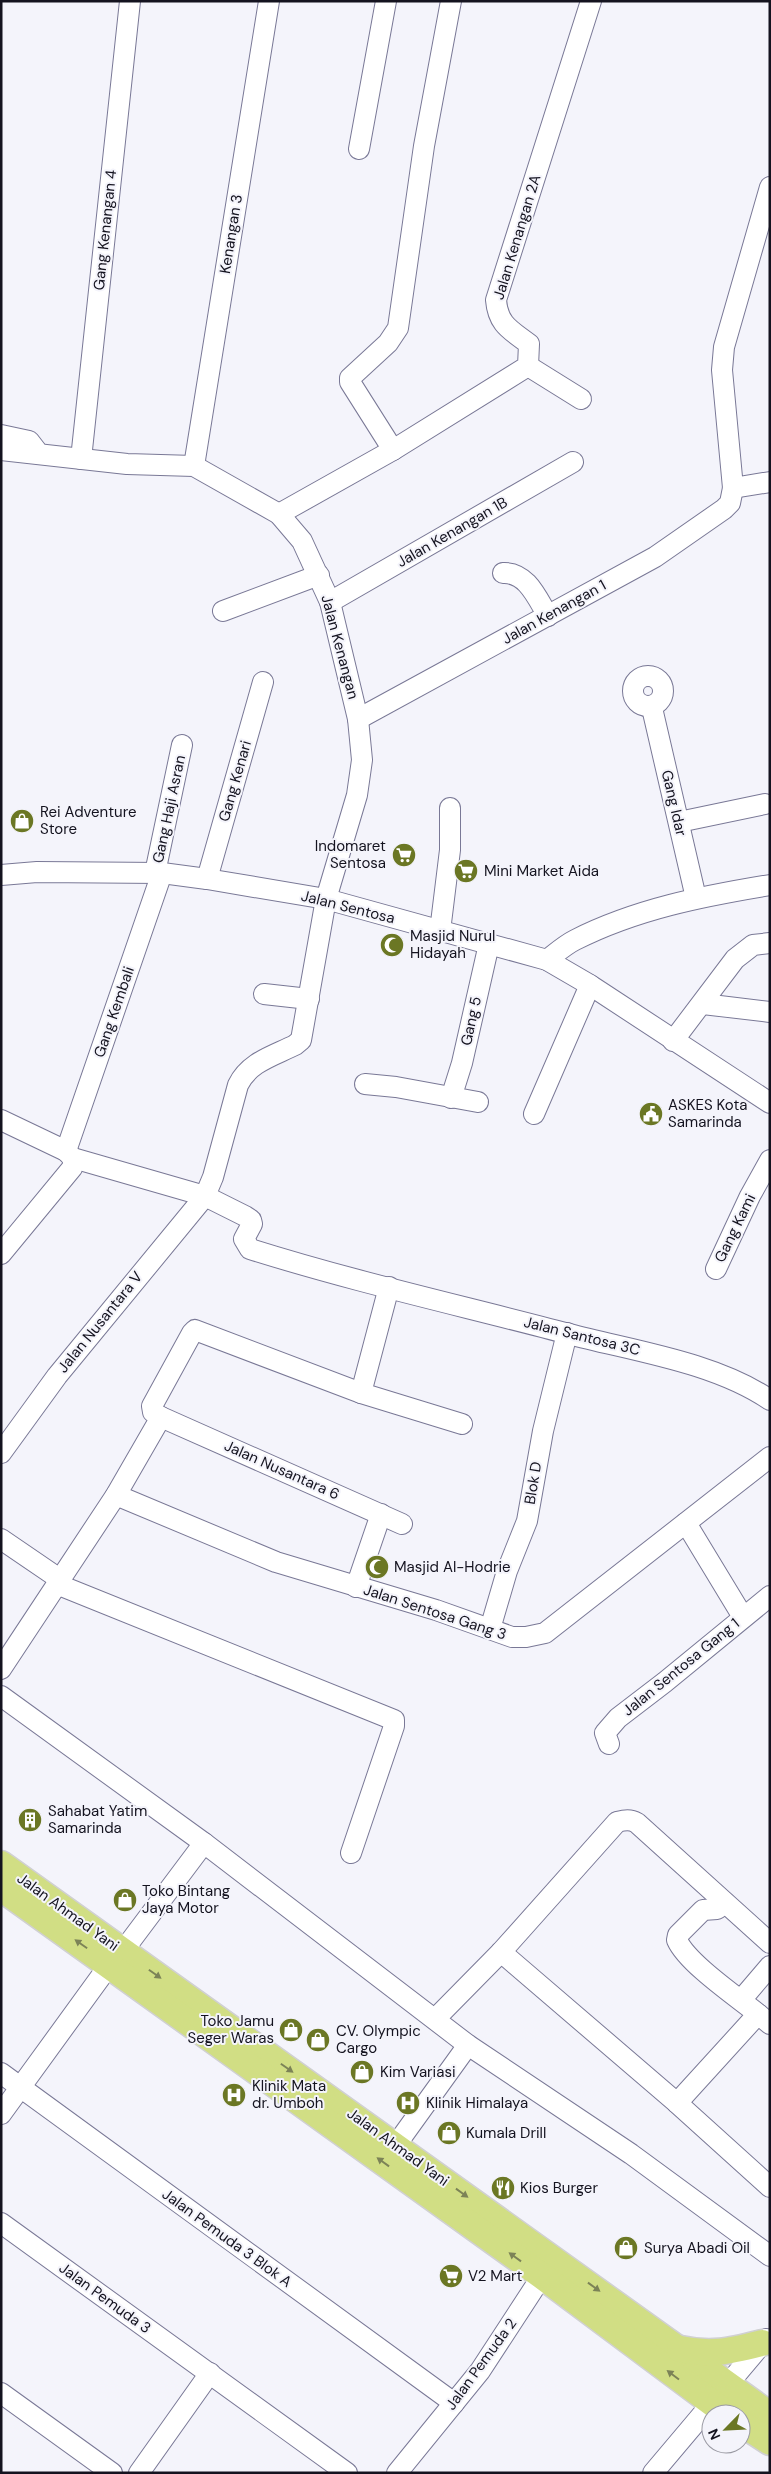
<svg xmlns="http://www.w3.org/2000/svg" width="771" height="2474" font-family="'DM Sans',sans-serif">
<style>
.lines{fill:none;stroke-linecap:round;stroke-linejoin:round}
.minor-casing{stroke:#797896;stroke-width:22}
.major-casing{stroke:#d0d0d2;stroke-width:29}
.minor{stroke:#fff;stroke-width:20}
.major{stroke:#d1de84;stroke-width:26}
.oneway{fill:#7c8357}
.labels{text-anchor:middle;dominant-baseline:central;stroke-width:4;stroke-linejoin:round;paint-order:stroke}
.street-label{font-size:15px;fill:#14131f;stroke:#f4f4fb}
.poi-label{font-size:15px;fill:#14131f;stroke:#f4f4fb;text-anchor:start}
</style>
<rect width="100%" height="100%" fill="#f4f4fb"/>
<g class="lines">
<g class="minor-casing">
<g id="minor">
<path d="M359 149 386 1"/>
<path d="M770 187 724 347 722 370 733 488 770 482"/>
<path d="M528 366 581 399"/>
<path d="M1 435 29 441 36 450"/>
<path d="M1 450 127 464 194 466 279 514 302 541 330 602 358 719 362 760 357 795 326 899 301 1040 295 1045C273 1056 249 1062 238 1085L213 1177 205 1196 57 1376 1 1453"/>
<path d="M393 450 350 382V378L388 343 398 328 424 146 451 1"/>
<path d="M81 459 130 1"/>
<path d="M194 466 269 1"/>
<path d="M279 514 393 450 528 366 529 344C511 330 498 325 496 300L591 1"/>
<path d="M503 573C527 572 537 598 548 616"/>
<path d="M330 602 573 462"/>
<path d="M223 611 319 575"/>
<circle cx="648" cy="691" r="15"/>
<path d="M652 708 696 898"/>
<path d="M358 719 655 557 724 509 730 503 733 488"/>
<path d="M679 822 765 804"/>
<path d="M155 873 182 745"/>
<path d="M1 875 37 872 162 873 207 879 326 899 547 960 590 985 770 1103"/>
<path d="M207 879 263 682"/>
<path d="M440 931 450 850V808"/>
<path d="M547 960C556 953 565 945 575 940 636 909 703 896 770 885"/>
<path d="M264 994 309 999"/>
<path d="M703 1004 770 1012"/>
<path d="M673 1041 735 959 753 945 770 943"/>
<path d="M365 1084 396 1087 478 1102"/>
<path d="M451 1098 462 1063 489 944"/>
<path d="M534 1114 590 985"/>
<path d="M1 1120 66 1151C71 1156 75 1159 72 1168L1 1254"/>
<path d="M66 1151 162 873"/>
<path d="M73 1158 205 1196 245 1216 251 1220 252 1224 244 1239 250 1249C355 1282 463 1306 569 1334 633 1351 714 1362 770 1400"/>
<path d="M716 1269 750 1196 770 1160"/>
<path d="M361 1393 389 1287"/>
<path d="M161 1417 402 1524"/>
<path d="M116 1495 276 1562 436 1610 512 1637H526L545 1633 770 1457"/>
<path d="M686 1523 743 1617"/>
<path d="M1 1539 61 1580"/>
<path d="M59 1585 394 1720V1726L351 1853"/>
<path d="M356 1587 381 1514"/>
<path d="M490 1629 507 1571 527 1521 543 1431 567 1333"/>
<path d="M1 1669 116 1495 161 1417 153 1412 152 1406 192 1333 195 1330 361 1393 462 1424"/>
<path d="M1 1696 204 1843 468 2045 631 2154 770 2256"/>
<path d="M609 1744 605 1733 618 1718 665 1682 770 1596"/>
<path d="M725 1903 717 1909 703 1910 678 1935 677 1940C687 1963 737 1997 758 2014"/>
<path d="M501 1952 677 2103 758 2014 770 2024"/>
<path d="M741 2000 770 1966"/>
<path d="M435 2019 501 1952 617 1822C625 1820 630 1819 637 1823L770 1943"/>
<path d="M1 2073 454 2403"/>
<path d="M677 2103 770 2187"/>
<path d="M1 2114 110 1964 123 1951 204 1843"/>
<path d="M396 2145 468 2045"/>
<path d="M1 2223 347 2473"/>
<path d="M1 2393 112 2473"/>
<path d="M139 2473 210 2373"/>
<path d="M397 2473 480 2371 542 2276"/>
<path d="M653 2473 766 2339"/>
</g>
</g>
<g class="major-casing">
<g id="major">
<path d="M1 1864 770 2415"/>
<path d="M1 1888 542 2276 727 2414"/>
<path d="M680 2349C712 2356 730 2351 762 2343"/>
<path d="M741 2423 770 2442"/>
</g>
</g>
<use href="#minor" class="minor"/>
<use href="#major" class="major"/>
</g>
<defs><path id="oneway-solid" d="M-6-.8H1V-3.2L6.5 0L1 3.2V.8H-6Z" transform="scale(1.25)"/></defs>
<g class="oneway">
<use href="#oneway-solid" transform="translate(81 1944) rotate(-145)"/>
<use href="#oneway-solid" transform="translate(155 1974) rotate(35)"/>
<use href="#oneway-solid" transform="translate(287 2068) rotate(35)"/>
<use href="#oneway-solid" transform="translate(383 2162) rotate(-144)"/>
<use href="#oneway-solid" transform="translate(462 2193) rotate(36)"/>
<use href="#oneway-solid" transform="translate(515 2257) rotate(-144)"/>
<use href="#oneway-solid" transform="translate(594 2287) rotate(36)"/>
<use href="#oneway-solid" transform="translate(673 2375) rotate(-143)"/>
</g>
<defs>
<g id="shop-disc" transform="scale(1.25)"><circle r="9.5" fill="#6b7724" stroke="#f4f4fb"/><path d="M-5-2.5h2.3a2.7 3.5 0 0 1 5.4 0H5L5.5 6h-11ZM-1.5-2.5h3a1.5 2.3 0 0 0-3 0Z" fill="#fff"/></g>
<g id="supermarket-disc" transform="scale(1.25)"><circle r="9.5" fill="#6b7724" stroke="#f4f4fb"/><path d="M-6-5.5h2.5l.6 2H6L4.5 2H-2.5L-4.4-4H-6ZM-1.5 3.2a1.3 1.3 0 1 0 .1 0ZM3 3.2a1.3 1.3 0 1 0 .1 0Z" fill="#fff"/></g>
<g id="mosque-disc" transform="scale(1.25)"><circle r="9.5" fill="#6b7724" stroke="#f4f4fb"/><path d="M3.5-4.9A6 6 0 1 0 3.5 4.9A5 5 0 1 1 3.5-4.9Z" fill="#fff"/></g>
<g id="civic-disc" transform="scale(1.25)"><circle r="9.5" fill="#6b7724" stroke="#f4f4fb"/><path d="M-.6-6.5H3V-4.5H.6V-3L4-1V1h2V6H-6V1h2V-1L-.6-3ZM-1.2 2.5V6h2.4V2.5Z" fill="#fff"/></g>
<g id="building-disc" transform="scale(1.25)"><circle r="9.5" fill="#6b7724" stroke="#f4f4fb"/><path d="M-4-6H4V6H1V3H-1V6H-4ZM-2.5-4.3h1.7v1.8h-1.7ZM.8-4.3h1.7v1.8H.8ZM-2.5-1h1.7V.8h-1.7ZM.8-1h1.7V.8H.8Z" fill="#fff"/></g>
<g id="hospital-disc" transform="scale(1.25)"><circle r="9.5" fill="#6b7724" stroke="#f4f4fb"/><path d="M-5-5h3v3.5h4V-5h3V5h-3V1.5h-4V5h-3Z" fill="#fff"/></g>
<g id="restaurant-disc" transform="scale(1.25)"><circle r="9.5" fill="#6b7724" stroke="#f4f4fb"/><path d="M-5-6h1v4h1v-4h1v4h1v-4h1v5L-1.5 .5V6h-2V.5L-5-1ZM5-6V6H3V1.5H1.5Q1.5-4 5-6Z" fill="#fff"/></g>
</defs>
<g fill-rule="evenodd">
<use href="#shop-disc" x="22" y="821"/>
<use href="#supermarket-disc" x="404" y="855"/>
<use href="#supermarket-disc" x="466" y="871"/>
<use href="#mosque-disc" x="392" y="945"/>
<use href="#civic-disc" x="651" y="1114"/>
<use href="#mosque-disc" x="377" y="1567"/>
<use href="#building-disc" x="30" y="1820"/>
<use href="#shop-disc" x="125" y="1900"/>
<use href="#shop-disc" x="291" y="2030"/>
<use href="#shop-disc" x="318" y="2040"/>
<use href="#shop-disc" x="362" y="2072"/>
<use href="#hospital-disc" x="234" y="2095"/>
<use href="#hospital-disc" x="408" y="2103"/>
<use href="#shop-disc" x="449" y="2133"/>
<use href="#restaurant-disc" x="503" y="2188"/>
<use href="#shop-disc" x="626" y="2248"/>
<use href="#supermarket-disc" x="451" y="2276"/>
</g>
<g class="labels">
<g class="street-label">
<text transform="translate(105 230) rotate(-84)">Gang Kenangan 4</text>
<text transform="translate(231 234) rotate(-81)">Kenangan 3</text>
<text transform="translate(517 237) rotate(-73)">Jalan Kenangan 2A</text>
<text transform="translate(452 532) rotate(-30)">Jalan Kenangan 1B</text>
<text transform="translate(554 612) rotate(-29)">Jalan Kenangan 1</text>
<text transform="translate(340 647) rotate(75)">Jalan Kenangan</text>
<text transform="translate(235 781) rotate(-74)">Gang Kenari</text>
<text transform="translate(674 803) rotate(77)">Gang Idar</text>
<text transform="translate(169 809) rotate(-78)">Gang Haji Asran</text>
<text transform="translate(348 907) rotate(14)">Jalan Sentosa</text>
<text transform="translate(114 1012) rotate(-71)">Gang Kembali</text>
<text transform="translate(471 1021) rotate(-78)">Gang 5</text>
<text transform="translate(735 1228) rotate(-64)">Gang Kami</text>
<text transform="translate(100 1322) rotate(-51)">Jalan Nusantara V</text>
<text transform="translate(582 1336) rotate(14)">Jalan Santosa 3C</text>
<text transform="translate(282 1470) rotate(24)">Jalan Nusantara 6</text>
<text transform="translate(533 1483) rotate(-81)">Blok D</text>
<text transform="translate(435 1612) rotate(18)">Jalan Sentosa Gang 3</text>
<text transform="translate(681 1667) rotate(-39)">Jalan Sentosa Gang 1</text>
<text transform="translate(68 1912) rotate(36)">Jalan Ahmad Yani</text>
<text transform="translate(398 2147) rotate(36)">Jalan Ahmad Yani</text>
<text transform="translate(227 2238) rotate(36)">Jalan Pemuda 3 Blok A</text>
<text transform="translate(105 2298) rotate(36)">Jalan Pemuda 3</text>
<text transform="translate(481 2364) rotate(-54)">Jalan Pemuda 2</text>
</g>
<g class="poi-label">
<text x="40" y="812">Rei Adventure<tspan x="40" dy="17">Store</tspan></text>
<text x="386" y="846" text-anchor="end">Indomaret<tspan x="386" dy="17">Sentosa</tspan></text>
<text x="484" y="871">Mini Market Aida</text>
<text x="410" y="936">Masjid Nurul<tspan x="410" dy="17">Hidayah</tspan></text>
<text x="668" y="1105">ASKES Kota<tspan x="668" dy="17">Samarinda</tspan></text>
<text x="394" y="1567">Masjid Al-Hodrie</text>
<text x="48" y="1811">Sahabat Yatim<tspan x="48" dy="17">Samarinda</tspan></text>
<text x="142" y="1891">Toko Bintang<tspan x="142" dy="17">Jaya Motor</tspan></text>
<text x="274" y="2021" text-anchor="end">Toko Jamu<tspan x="274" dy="17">Seger Waras</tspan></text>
<text x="336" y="2031">CV. Olympic<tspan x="336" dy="17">Cargo</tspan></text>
<text x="380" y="2072">Kim Variasi</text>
<text x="252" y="2086">Klinik Mata<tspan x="252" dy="17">dr. Umboh</tspan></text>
<text x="426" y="2103">Klinik Himalaya</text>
<text x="466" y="2133">Kumala Drill</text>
<text x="520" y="2188">Kios Burger</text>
<text x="644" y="2248">Surya Abadi Oil</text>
<text x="468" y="2276">V2 Mart</text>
</g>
</g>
<rect width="771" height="2474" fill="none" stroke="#14131f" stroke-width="5"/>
<g transform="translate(726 2429) rotate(246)"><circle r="24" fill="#f4f4fb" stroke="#9a9aa3"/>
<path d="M0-4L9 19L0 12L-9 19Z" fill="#6b7724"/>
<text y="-8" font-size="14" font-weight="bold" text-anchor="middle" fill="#14131f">N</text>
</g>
</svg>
